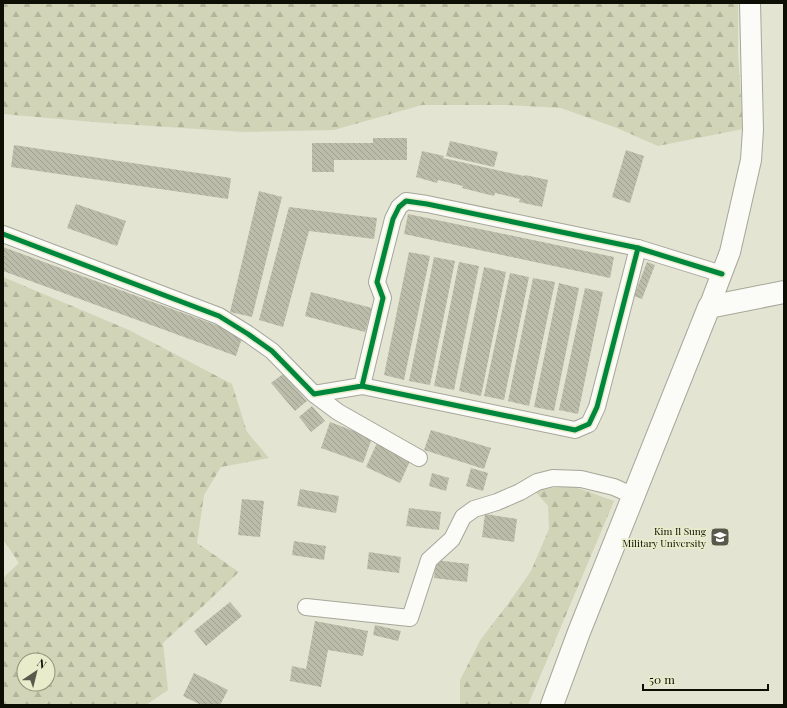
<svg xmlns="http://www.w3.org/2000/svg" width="787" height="708" font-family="'Playfair Display',serif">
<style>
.forest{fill:url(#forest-firs);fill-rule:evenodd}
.building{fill:url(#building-back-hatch)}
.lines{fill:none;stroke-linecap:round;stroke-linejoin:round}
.minor-casing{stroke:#a6a799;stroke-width:18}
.tertiary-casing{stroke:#a6a799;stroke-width:22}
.secondary-casing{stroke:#a6a799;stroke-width:24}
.minor{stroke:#fbfbf8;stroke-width:16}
.tertiary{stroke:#fbfbf8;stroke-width:20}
.secondary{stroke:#fbfbf8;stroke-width:22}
.cycleway-casing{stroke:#e9ecca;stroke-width:8}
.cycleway{stroke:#00873e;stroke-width:5}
.labels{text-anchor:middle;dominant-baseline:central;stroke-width:3.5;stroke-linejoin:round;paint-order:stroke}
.poi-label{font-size:10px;fill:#0d0e04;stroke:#e9ecca;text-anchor:end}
</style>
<defs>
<pattern id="forest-firs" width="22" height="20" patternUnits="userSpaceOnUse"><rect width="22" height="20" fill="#d1d4b7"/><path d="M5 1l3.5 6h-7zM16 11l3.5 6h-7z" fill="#b2b59c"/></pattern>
<pattern id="building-back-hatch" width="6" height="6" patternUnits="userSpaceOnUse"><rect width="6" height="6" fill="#bbbca9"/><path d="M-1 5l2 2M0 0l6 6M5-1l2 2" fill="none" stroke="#a0a090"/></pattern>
</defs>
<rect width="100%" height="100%" fill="#e3e4d2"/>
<g class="forest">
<path d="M3 3H738V54L743 129 658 146 617 128 561 108 507 105H422L334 130 245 132 105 123 3 114Z"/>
<path d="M3 277 129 330 232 384 247 432 269 458 221 467 204 495 197 543 239 572 200 609 163 643 168 690 146 705H3V578L19 563 3 539ZM24 660H48V684H24Z"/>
<path d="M572 486 614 501 528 705H460V680L481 639 508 604 531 571 549 529 548 506 534 490Z"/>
</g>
<g class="building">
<path d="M373 138H407V160H334V172H312V143H373Z"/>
<path d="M450 141 498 152 494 167 446 156Z"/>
<path d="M14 145 231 178 228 199 11 167Z"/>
<path d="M626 150 644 156 630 203 612 197Z"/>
<path d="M422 151 444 156 443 158 524 176 525 175 548 180 542 207 519 202 520 199 495 193 494 196 462 188 463 186 438 180 437 183 416 177Z"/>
<path d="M259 191 282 197 252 317 230 312Z"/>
<path d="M76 204 126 221 117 246 67 228Z"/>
<path d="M289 207 377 218 374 239 309 231 283 327 259 320Z"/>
<path d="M408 214 614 257 610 278 404 234Z"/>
<path d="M3 247 243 335 236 356 3 271Z"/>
<path d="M409 252 430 256 404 380 384 375Z"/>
<path d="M434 257 455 261 430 385 409 381Z"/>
<path d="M459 262 479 266 454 390 434 386Z"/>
<path d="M647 262 655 265 642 299 634 296Z"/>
<path d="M484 267 506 272 481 396 459 391Z"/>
<path d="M510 273 529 277 504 400 484 396Z"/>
<path d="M533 278 555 282 529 406 508 401Z"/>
<path d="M559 283 579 288 554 411 534 407Z"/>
<path d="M585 288 603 292 578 414 559 410Z"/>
<path d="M311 292 372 308 365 332 305 316Z"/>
<path d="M283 374 307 401 295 411 271 383Z"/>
<path d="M312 406 325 421 311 432 299 417Z"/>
<path d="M330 422 372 438 363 463 321 448Z"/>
<path d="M431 430 491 448 484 469 424 450Z"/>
<path d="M377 443 411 459 400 483 366 467Z"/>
<path d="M471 468 488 473 483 491 466 486Z"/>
<path d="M432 473 449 478 446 491 429 486Z"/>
<path d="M300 489 339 496 336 513 297 506Z"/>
<path d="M242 499 264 501 260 537 238 535Z"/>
<path d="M409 508 441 512 439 530 406 526Z"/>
<path d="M485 514 517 519 514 542 482 537Z"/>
<path d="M294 541 326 546 324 560 292 555Z"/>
<path d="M369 552 401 557 399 573 367 569Z"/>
<path d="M436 560 469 564 467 582 434 578Z"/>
<path d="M230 602 242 616 206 646 194 631Z"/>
<path d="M315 621 368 631 363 656 328 650 321 687 290 681 292 666 306 669Z"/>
<path d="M375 625 401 631 398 641 373 635Z"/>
<path d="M194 673 228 690 220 705H201L183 696Z"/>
</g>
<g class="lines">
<g class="minor-casing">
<g id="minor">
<path d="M3 234 219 316 248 334 272 351 314 394 362 386 383 298 377 282 393 219 399 207 406 201 427 204 638 248 722 274"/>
<path d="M362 386 575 430 589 424 597 407 638 248"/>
<path d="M314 394 338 412 419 458"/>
<path d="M306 607 410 618 429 560 452 539 463 517 474 509 497 502 520 492 537 482 553 478 581 479 614 487 634 496"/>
</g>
</g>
<g class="tertiary-casing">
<path id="tertiary" d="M709 307 730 252 751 160 753 130 750 3"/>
</g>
<g class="secondary-casing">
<path id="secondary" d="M552 705 579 632 709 307 784 292"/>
</g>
<use href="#minor" class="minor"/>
<use href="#tertiary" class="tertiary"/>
<use href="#secondary" class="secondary"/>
<g class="cycleway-casing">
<g id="cycleway">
<path d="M3 234 219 316 248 334 272 351 314 394 362 386 383 298 377 282 393 219 399 207 406 201 427 204 638 248 722 274"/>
<path d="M362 386 575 430 589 424 597 407 638 248"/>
</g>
</g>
<use href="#cycleway" class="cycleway"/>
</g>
<defs>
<g id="university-square" transform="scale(1)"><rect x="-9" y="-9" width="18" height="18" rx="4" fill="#58594c" stroke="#e9ecca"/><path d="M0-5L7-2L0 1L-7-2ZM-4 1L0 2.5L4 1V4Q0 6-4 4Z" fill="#fff"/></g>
</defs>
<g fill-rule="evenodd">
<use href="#university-square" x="720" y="537"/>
</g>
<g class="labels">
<g class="poi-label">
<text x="706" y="531">Kim Il Sung<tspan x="706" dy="12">Military University</tspan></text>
</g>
</g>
<rect width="787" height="708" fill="none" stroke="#0d0e04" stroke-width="8"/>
<g transform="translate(36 672) rotate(35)"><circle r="19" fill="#e9ecca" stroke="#91937b"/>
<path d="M0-3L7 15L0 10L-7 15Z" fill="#58594c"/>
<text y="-6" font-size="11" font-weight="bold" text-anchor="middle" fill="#0d0e04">N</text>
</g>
<path d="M643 684v6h125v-6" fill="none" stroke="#0d0e04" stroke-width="2"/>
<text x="649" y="684" font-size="12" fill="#0d0e04" stroke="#e9ecca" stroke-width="3" paint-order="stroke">50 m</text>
</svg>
